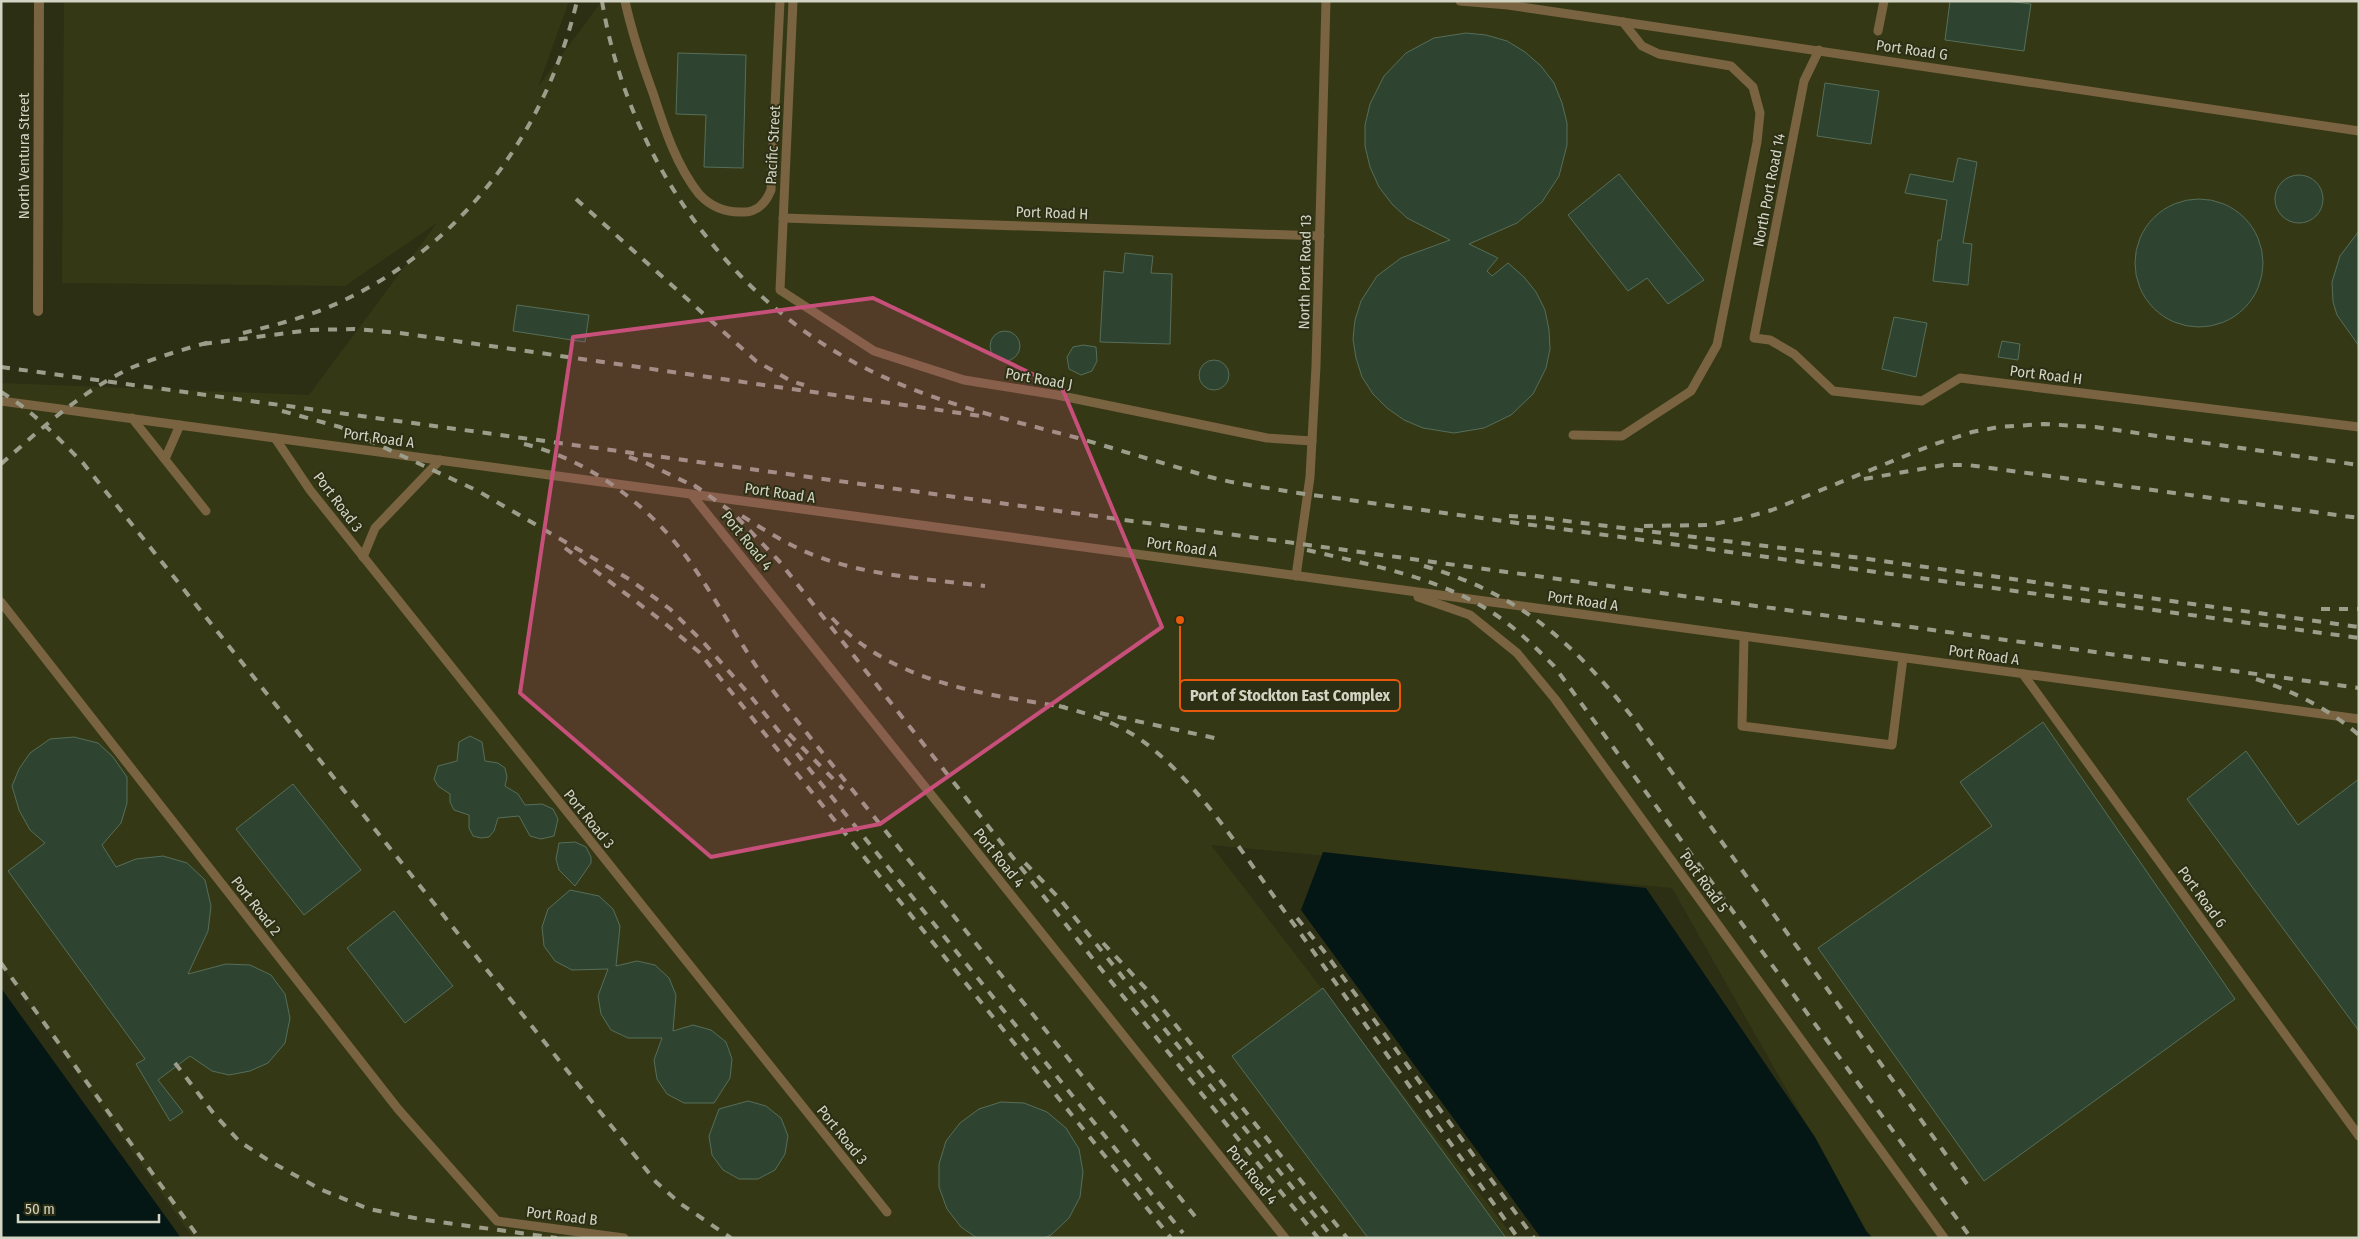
<svg xmlns="http://www.w3.org/2000/svg" width="2360" height="1239" font-family="'Fira Sans Condensed',sans-serif">
<style>
.built{fill:#353815}
.water{fill:#041714}
.building{fill:#2e4431;stroke:#566e59}
.lines{fill:none;stroke-linecap:round;stroke-linejoin:round}
.lane{stroke:#796340;stroke-width:9}
.street{stroke:#796340;stroke-width:10}
.rail{stroke:#9c9e8b;stroke-width:4;stroke-dasharray:9 9;stroke-linecap:butt}
.marked{fill:#c7507a;fill-opacity:0.2;stroke:#c7507a;stroke-width:4;stroke-linejoin:round}
.labels{text-anchor:middle;dominant-baseline:central;stroke-width:4;stroke-linejoin:round;paint-order:stroke}
.street-label{font-size:15px;fill:#d2d4c4;stroke:#2d2f14}
.leader{fill:none;stroke:#e8590c;stroke-width:2}
.callout-dot{fill:#e8590c;stroke:#2d2f14;stroke-width:2}
.callout{fill:#2d2f14;stroke:#e8590c;stroke-width:2}
.callout-label{font-size:16px;text-anchor:middle;font-weight:bold;fill:#d2d4c4}
</style>
<rect width="100%" height="100%" fill="#2d2f14"/>
<path class="built" d="M64 1H569L538 87 602 1H2359V1238H1871L1672 888 1211 845 1514 1238H193L1 965V383L309 395 437 223 345 286 62 283Z"/>
<g class="water">
<path d="M1323 852 1646 888 1815 1137 1866 1231 1873 1238H1541L1301 910Z"/>
<path d="M1 988 181 1238H1Z"/>
</g>
<g class="building">
<path d="M1950 1H2007L2031 4 2024 51 1945 40Z"/>
<path d="M1466 33 1486 35 1507 41 1525 52 1541 66 1554 83 1562 103 1567 123V145L1559 176 1542 202 1517 223 1469 244 1498 258 1487 271 1492 276 1508 263 1524 277 1536 292 1545 310 1549 330 1550 349 1546 368 1533 394 1511 415 1484 428 1454 433 1423 428 1404 420 1387 408 1373 394 1362 377 1356 358 1353 339 1355 320 1361 301 1377 276 1401 258 1450 240 1407 218 1392 204 1379 187 1370 167 1365 146V125L1370 104 1384 76 1406 53 1434 38Z"/>
<path d="M678 53 746 55 743 168 704 167 706 115 676 114Z"/>
<path d="M1825 83 1879 91 1871 144 1817 136Z"/>
<path d="M1958 158 1977 162 1963 243 1972 244 1968 285 1933 281 1938 240H1941L1947 200 1905 193 1910 174 1953 182Z"/>
<path d="M1619 174 1704 280 1668 304 1647 278 1628 291 1568 215Z"/>
<circle cx="2299" cy="199" r="24"/>
<circle cx="2199" cy="263" r="64"/>
<path d="M2359 231V346L2337 315 2333 302 2332 282 2340 256Z"/>
<path d="M1125 253 1153 256 1151 273 1172 274 1170 344 1100 342 1104 271 1123 273Z"/>
<path d="M517 305 589 315 585 342 513 331Z"/>
<path d="M1894 317 1927 323 1916 377 1882 369Z"/>
<circle cx="1005" cy="346" r="15"/>
<path d="M2002 341 2020 344 2018 360 1998 357Z"/>
<path d="M1083 345 1096 347 1097 361 1092 371 1081 375 1069 369 1067 357 1073 347Z"/>
<circle cx="1214" cy="375" r="15"/>
<path d="M2043 722 2235 999 1984 1181 1818 948 1992 826 1960 782Z"/>
<path d="M470 736 482 742 485 761 498 763 505 768 507 777 505 786 518 794 525 805 542 804 553 809 558 819 554 836 541 839 530 836 519 816 498 818 494 831 489 837 481 838 473 836 469 828V815L454 810 450 802V794L438 786 434 779 438 766 457 761 459 742Z"/>
<path d="M74 737 98 743 113 757 127 777V803L121 823 102 845 116 867 136 859 163 856 187 863 205 880 211 906 208 931 188 974 226 964 250 965 271 975 285 994 290 1018 285 1043 268 1063 250 1071 229 1075 212 1071 190 1056 158 1080 183 1112 170 1121 136 1064 145 1059 8 871 45 843 30 830 19 810 12 786 19 769 30 753 50 739Z"/>
<path d="M2246 751 2298 825 2359 779V1031L2187 799Z"/>
<path d="M293 784 361 870 304 915 236 829Z"/>
<path d="M575 842 586 847 591 857V863L575 886 559 870 556 859 559 843Z"/>
<path d="M570 890 599 896 613 909 620 926 616 966 637 961 655 965 669 978 676 995 673 1031 693 1025 711 1030 726 1042 732 1059 730 1078 714 1103H684L667 1094 657 1079 654 1060 662 1038H628L611 1030 601 1014 598 996 608 969 572 970 555 961 544 946 542 927 548 909Z"/>
<path d="M394 911 453 986 405 1023 347 948Z"/>
<path d="M1323 988 1506 1238H1368L1232 1056Z"/>
<path d="M748 1101 766 1106 781 1118 788 1136 785 1154 775 1170 758 1179H739L723 1170 712 1155 709 1136 719 1109Z"/>
<path d="M1001 1102 1024 1103 1047 1112 1066 1128 1079 1149 1083 1172 1080 1197 1069 1218 1051 1235 1044 1238H977L961 1227 947 1209 939 1187V1164L946 1141 960 1123 979 1109Z"/>
</g>
<g class="lines">
<g class="lane">
<path d="M625 1C632 33 642 63 653 93 664 127 676 165 699 194 710 206 724 212 740 212 756 213 765 205 771 190L780 1"/>
<path d="M793 1 780 290 874 351 964 380 1057 395 1267 438 1312 441"/>
<path d="M1460 1 1508 5 1623 22 2359 131"/>
<path d="M1878 31 1884 1"/>
<path d="M1819 50 1804 81 1754 338 1770 340 1794 354 1833 391 1922 401 1960 378 2359 427"/>
<path d="M783 218 1320 236"/>
<path d="M1 401 2359 719"/>
<path d="M132 418 206 511"/>
<path d="M1573 435 1622 436 1691 391 1717 345 1757 142 1760 113 1753 87 1731 66 1659 54 1642 46 1623 22"/>
<path d="M275 438 310 490 887 1212"/>
<path d="M165 459 180 425"/>
<path d="M692 495 1285 1238"/>
<path d="M363 557 375 528 440 460"/>
<path d="M1296 576 1310 477 1316 366 1326 1"/>
<path d="M1418 597 1470 615 1517 653 1555 699 1944 1238"/>
<path d="M1 602 398 1109 497 1221 624 1238"/>
<path d="M1744 637 1742 726 1892 745 1903 658"/>
<path d="M2023 674 2359 1136"/>
</g>
<path class="street" d="M38 311 39 1"/>
<g class="rail">
<path d="M602 1C627 156 729 303 873 372 937 403 1009 420 1078 438 1122 451 1166 464 1210 477 1236 484 1264 487 1291 492L2359 638"/>
<path d="M576 199 756 361 791 381 804 385"/>
<path d="M243 333C275 325 308 317 338 303 462 247 546 132 577 1"/>
<path d="M203 344 310 330 355 329 400 333 981 416"/>
<path d="M1 367 2359 688"/>
<path d="M1 392C33 411 57 437 83 463L656 1182 681 1204 731 1238"/>
<path d="M282 411 340 427 478 491 629 579 670 609 704 643 748 693 1183 1233"/>
<path d="M524 444C587 459 646 503 685 555 718 600 743 651 777 696L1198 1220"/>
<path d="M629 457 646 463 700 489"/>
<path d="M1 464C42 428 83 390 133 367 158 357 184 349 210 342"/>
<path d="M1864 479 1944 465H1968L2359 518"/>
<path d="M694 485 733 513 779 561 1097 964 1318 1238"/>
<path d="M742 516C766 531 790 546 816 556 869 576 929 579 985 586"/>
<path d="M1509 516 1543 518 1861 558 2359 627"/>
<path d="M1644 526 1708 525 1740 519 1772 510 1932 445 1972 432 1999 427 2044 424 2095 427 2359 465"/>
<path d="M565 548 662 621 699 652 1171 1238"/>
<path d="M1307 550C1374 566 1446 578 1503 620 1522 634 1538 650 1554 666L1971 1238"/>
<path d="M1424 566C1519 594 1572 641 1633 718L1967 1184"/>
<path d="M2321 609H2359"/>
<path d="M832 618C893 683 982 694 1065 707"/>
<path d="M2256 679C2295 692 2327 708 2359 735"/>
<path d="M1059 706C1096 716 1125 725 1154 750 1210 797 1255 872 1298 930 1371 1033 1445 1135 1518 1238"/>
<path d="M1100 713 1219 739"/>
<path d="M789 734 843 789"/>
<path d="M1025 863 1059 898 1333 1238"/>
<path d="M1297 918 1323 950 1534 1238"/>
<path d="M1103 943 1150 993 1347 1238"/>
<path d="M1 963 199 1238"/>
<path d="M175 1063 214 1114 240 1142 271 1162 322 1190 369 1209 425 1220 557 1238"/>
</g>
</g>
<path class="marked" d="M873 298 1062 388 1162 627 880 824 711 857 520 693 573 337Z"/>
<g class="labels">
<g class="street-label">
<text transform="translate(1912 50) rotate(8)">Port Road G</text>
<text transform="translate(773 145) rotate(-87)">Pacific Street</text>
<text transform="translate(24 156) rotate(-90)">North Ventura Street</text>
<text transform="translate(1769 190) rotate(-79)">North Port Road 14</text>
<text transform="translate(1052 213) rotate(2)">Port Road H</text>
<text transform="translate(1305 272) rotate(-89)">North Port Road 13</text>
<text transform="translate(2046 375) rotate(7)">Port Road H</text>
<text transform="translate(1039 379) rotate(10)">Port Road J</text>
<text transform="translate(379 438) rotate(8)">Port Road A</text>
<text transform="translate(780 493) rotate(8)">Port Road A</text>
<text transform="translate(338 502) rotate(53)">Port Road 3</text>
<text transform="translate(747 541) rotate(51)">Port Road 4</text>
<text transform="translate(1182 547) rotate(8)">Port Road A</text>
<text transform="translate(1583 601) rotate(8)">Port Road A</text>
<text transform="translate(1984 655) rotate(8)">Port Road A</text>
<text transform="translate(589 819) rotate(51)">Port Road 3</text>
<text transform="translate(999 858) rotate(51)">Port Road 4</text>
<text transform="translate(1704 882) rotate(54)">Port Road 5</text>
<text transform="translate(2202 897) rotate(54)">Port Road 6</text>
<text transform="translate(256 906) rotate(52)">Port Road 2</text>
<text transform="translate(842 1135) rotate(51)">Port Road 3</text>
<text transform="translate(1252 1175) rotate(51)">Port Road 4</text>
<text transform="translate(562 1216) rotate(7)">Port Road B</text>
</g>
</g>
<path class="leader" d="M1180 620L1180 695"/>
<circle class="callout-dot" cx="1180" cy="620" r="5"/>
<rect class="callout" x="1180" y="680" width="220" height="31" rx="5"/>
<g class="callout-label">
<text x="1290" y="701">Port of Stockton East Complex</text>
</g>
<rect width="2360" height="1239" fill="none" stroke="#d2d4c4" stroke-width="5"/>
<path d="M18 1214v8h141v-8" fill="none" stroke="#d2d4c4" stroke-width="2.5"/>
<text x="25" y="1214" font-size="15" fill="#d2d4c4" stroke="#2d2f14" stroke-width="4" paint-order="stroke">50 m</text>
</svg>
